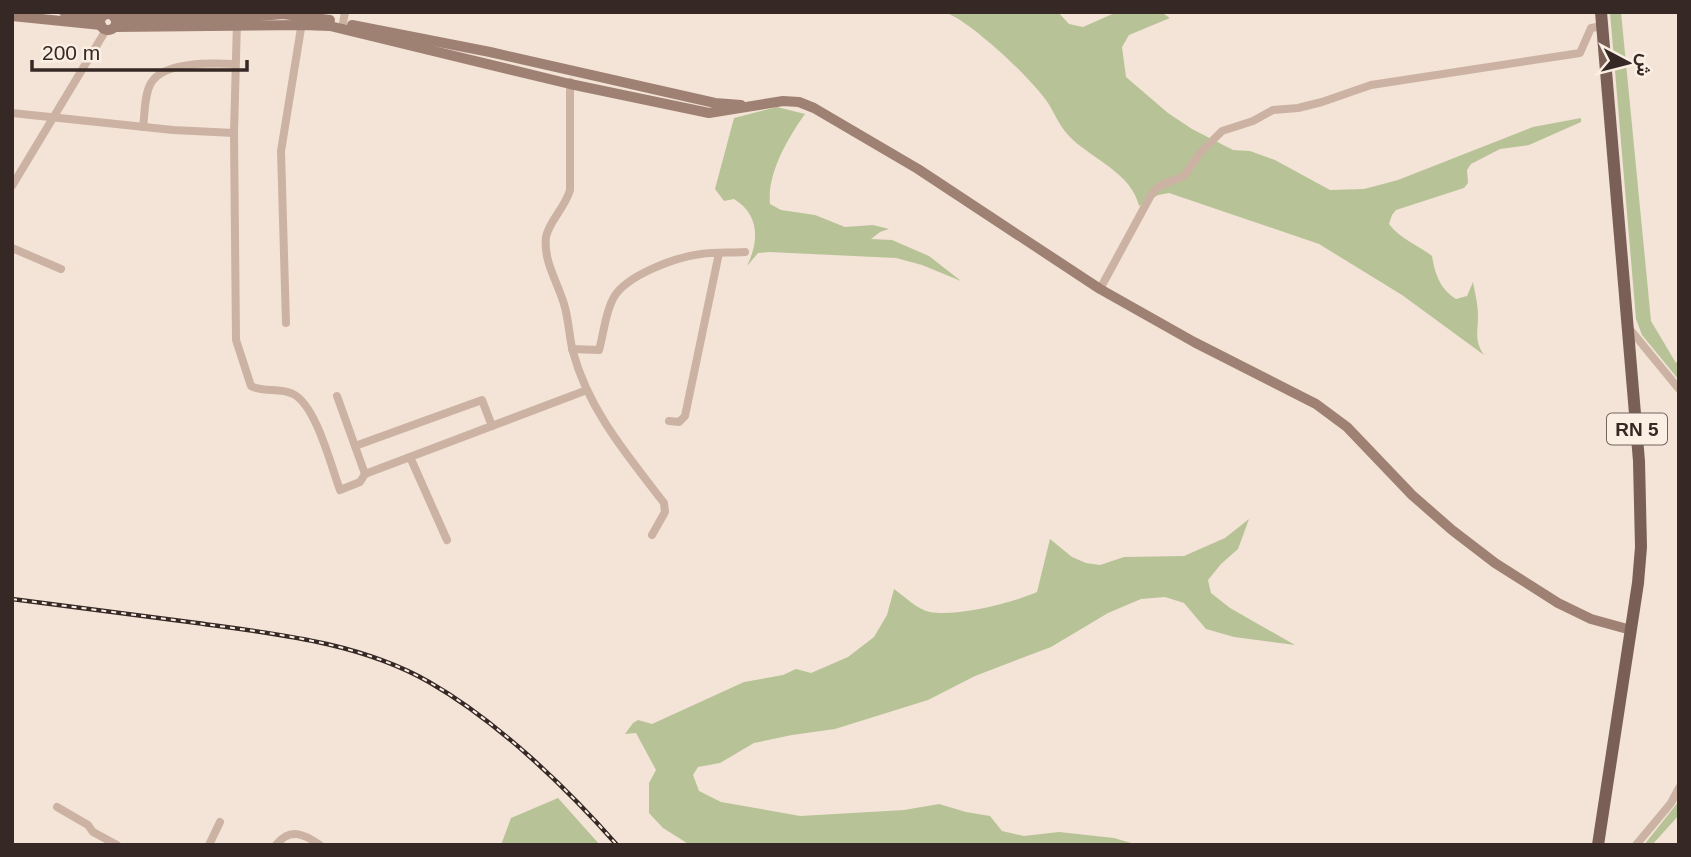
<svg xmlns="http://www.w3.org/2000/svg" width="1691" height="857" font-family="Helvetica,Vazirmatn,sans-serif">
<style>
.green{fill:#b7c396}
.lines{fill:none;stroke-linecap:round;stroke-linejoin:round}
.street{stroke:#ccb2a2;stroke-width:8}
.secondary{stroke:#9f8173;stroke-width:10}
.primary{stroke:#795f55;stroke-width:12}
.rail-casing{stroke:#362925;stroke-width:4.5}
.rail{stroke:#fbeee3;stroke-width:2;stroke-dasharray:5;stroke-linecap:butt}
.labels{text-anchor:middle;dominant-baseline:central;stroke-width:7;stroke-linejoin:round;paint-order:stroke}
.shield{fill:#fbeee3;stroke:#71645e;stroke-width:2}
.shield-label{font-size:19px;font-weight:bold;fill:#362925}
</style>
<rect width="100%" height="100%" fill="#f3e4d7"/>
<g class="green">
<path d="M944 12H1058L1069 24 1083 27 1117 12H1161L1170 18 1129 35 1122 47 1126 77 1168 113 1192 129 1233 150 1250 151 1275 160 1330 190 1364 189 1398 180 1533 127 1581 118V122L1529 145 1500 149 1471 164 1467 170 1468 183 1464 188 1396 210 1392 215 1389 224C1400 239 1418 245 1432 256 1435 274 1440 289 1456 299L1467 296 1473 282C1475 293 1478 304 1478 316 1478 332 1474 340 1484 355L1402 295 1319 244 1169 193 1158 195 1139 206C1132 174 1093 159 1072 139 1061 129 1056 116 1048 103 1033 80 970 20 944 12Z"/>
<path d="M1610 12H1621L1651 321 1676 363 1679 358V380L1642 335 1636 319Z"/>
<path d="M777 107 805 114C788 138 767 173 770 204L781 210 815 215 845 227 873 225 889 229 880 232 871 239 892 240 929 256 961 281 922 265 896 258 769 252 758 253 747 266C759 241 760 215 734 199L724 201 715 189 734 118Z"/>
<path d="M1249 519 1238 549 1221 564 1208 580 1211 593 1230 608 1295 645 1234 637 1206 629 1184 603 1165 597 1141 599 1108 613 1051 647 975 676 928 700 835 729 792 735 754 743 720 763 698 767 693 775 699 791 721 802 800 816 904 810 939 804 966 812 990 816 1002 831 1024 836 1059 832 1114 838 1138 845H690L663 828 649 813V783L656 770 636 733 625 734 633 723 638 720 652 724 744 682 783 675 796 669 811 673 848 657 874 637 887 615 894 589C904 596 918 610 930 612 957 617 1012 603 1037 592L1050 539 1072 557 1086 563 1100 565 1124 557 1184 556 1225 538Z"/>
<path d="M558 798 600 845H501L511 818Z"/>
<path d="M1679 801V815L1652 845H1644Z"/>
</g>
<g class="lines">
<g class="street">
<path d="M237 21 234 133 236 340 251 386C264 393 280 387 293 394 316 405 331 466 340 490L360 482 365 474 587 390"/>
<path d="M343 23 345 12"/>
<path d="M570 82V190C565 208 549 221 546 237 543 261 558 283 564 304 569 320 569 337 573 352 589 411 628 456 664 503L665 512 652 535"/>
<path d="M12 113 173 130 234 133"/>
<path d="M143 127C145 114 144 95 151 83 164 61 213 63 235 64"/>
<path d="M12 186 106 30"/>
<path d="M12 248 61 269"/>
<path d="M1100 289 1151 195 1159 186 1184 176 1199 154 1222 131 1253 121 1273 110 1298 108 1322 102 1371 85 1580 53 1591 28 1602 26"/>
<path d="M286 323 281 151 302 22"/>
<path d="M1628 327 1679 389"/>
<path d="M572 349 599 350C604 333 605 312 614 297 627 275 676 257 701 254 715 252 730 253 745 252"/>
<path d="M337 396 365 474"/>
<path d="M669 421 679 422 685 416 719 253"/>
<path d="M355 446 482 400 492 426"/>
<path d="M410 457 447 540"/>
<path d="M57 807 88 825 93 832 117 845"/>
<path d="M209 845 220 822"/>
<path d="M276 845C290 827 304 834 320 845"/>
<path d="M1636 845 1671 803 1679 788"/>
</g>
<g class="secondary">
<path d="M64 12 103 16"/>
<circle cx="108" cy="22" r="8"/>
<path d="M12 16 101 25"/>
<path d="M114 17 237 18 283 14 330 20"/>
<path d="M352 25 490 52 715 103 741 105"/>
<path d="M115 27 302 25 330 26 570 84 709 113 783 101 799 102 814 108 918 169 1100 289 1194 342 1316 404 1347 427 1412 495 1452 530 1495 563 1558 603 1591 619 1631 630"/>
</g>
<path class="primary" d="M1598 845 1638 583 1641 547 1639 461 1601 12"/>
<g class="rail-casing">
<path id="rail" d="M12 599C74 607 136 615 197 623 275 634 359 642 429 682 497 721 565 786 617 845"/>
</g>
<use href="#rail" class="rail"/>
</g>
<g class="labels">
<rect class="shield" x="1607" y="413.5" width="60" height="31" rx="5"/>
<g class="shield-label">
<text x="1637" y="429">RN 5</text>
</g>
</g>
<rect width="1691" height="857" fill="none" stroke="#362925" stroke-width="28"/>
<g transform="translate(1628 63) rotate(97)" stroke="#fbeee3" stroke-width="5" paint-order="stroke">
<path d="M0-5L12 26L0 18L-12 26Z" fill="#362925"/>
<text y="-10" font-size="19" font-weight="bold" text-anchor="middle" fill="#362925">ش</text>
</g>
<path d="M32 60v10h215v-10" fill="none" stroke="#362925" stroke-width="3.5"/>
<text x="42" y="60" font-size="21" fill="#362925" stroke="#fbeee3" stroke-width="5" paint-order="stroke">200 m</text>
</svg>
